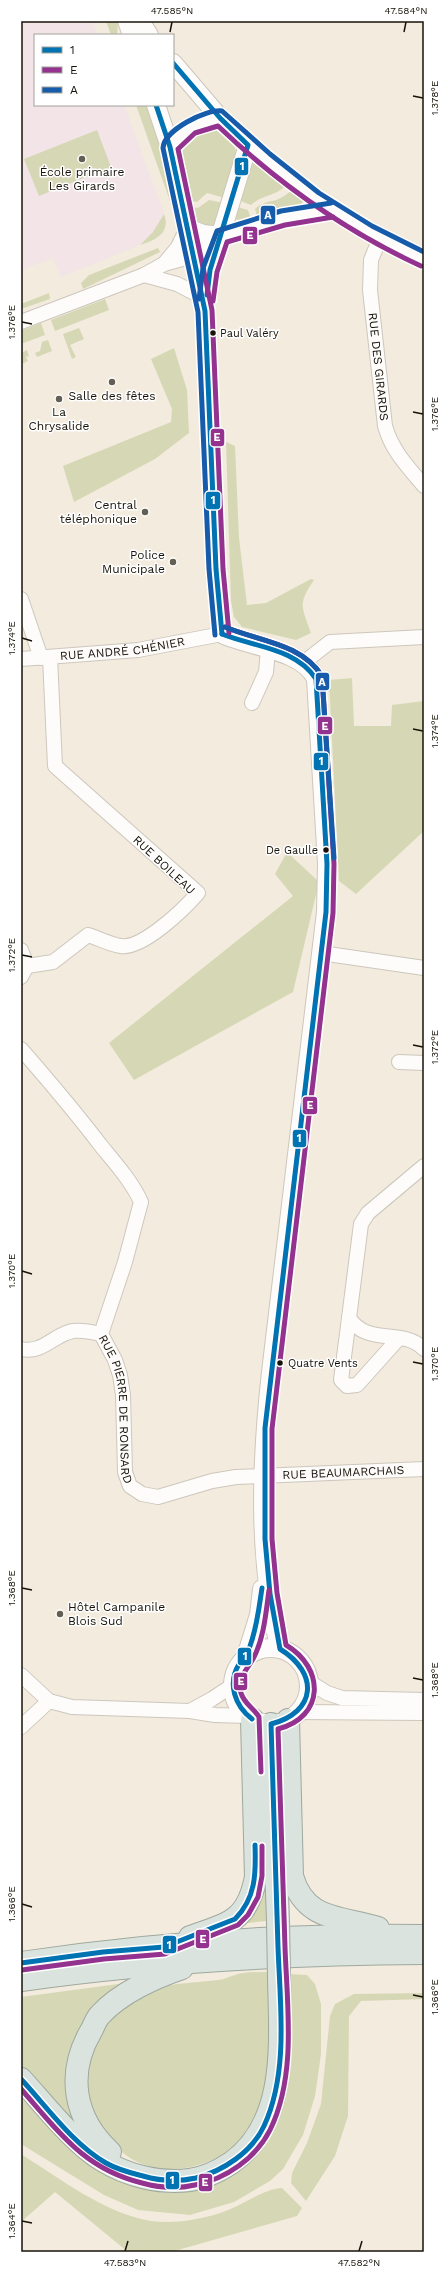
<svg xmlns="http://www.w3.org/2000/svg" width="445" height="2273" font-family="'Work Sans',sans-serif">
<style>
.education{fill:#f2e4e7}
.green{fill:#d6d8b5}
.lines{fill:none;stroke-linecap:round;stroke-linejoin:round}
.minor-casing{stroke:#cdc7bd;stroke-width:16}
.tertiary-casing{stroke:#cdc7bd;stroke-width:20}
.trunk-casing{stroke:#9fa89e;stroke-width:24}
.minor{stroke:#fdfcfa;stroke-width:14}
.tertiary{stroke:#fdfcfa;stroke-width:18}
.trunk{stroke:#dae3de;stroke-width:22}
.trunk-bridge-casing{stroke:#9fa89e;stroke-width:24;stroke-linecap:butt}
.trunk-bridge{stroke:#dae3de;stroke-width:22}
.bus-1-casing{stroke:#fff;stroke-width:8}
.bus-2-casing{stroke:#fff;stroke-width:8}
.bus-3-casing{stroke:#fff;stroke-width:8}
.bus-1{stroke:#0173b2;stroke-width:5}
.bus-2{stroke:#93338f;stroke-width:5}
.bus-3{stroke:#175bab;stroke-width:5}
.ticks{fill:none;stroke:#17130a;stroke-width:1.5}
.poi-dot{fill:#645f54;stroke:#fff;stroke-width:1.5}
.bus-dot{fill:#17130a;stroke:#fff;stroke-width:1.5}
.labels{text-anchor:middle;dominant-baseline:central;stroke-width:3;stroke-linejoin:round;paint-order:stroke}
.bus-label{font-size:11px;fill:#17130a;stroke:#fff;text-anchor:start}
.poi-label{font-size:12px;fill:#17130a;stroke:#fff}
.street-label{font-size:12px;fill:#17130a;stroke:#fff}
.line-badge{stroke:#fff;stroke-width:1.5}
.badge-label{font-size:11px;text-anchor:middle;font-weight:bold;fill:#fff}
.neatline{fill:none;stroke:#17130a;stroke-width:1.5}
.ticks-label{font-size:10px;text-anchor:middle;fill:#17130a}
</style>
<rect width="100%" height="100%" fill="#f3ebdd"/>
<path class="education" d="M21 21H92L98 35H35V105H124L164 214 153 232 140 245 61 277 53 258 21 270Z"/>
<g class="green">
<path d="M106 21H118L117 35H111Z"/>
<path d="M136 105H148L165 156 175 203 170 201Z"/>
<path d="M214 129C250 143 233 169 225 198L207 193 197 202 188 200 177 161 182 144 202 130Z"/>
<path d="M97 130 111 167 39 196 24 159Z"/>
<path d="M254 161H259L289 182C276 198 264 193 251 205L238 200 249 164Z"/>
<path d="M294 187 303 197V202L297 208 257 216 255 209C268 197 278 206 294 187Z"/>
<path d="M209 200 224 203 214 228 207 229 194 222 192 207 198 208Z"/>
<path d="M237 207 248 210 251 219 237 220 235 217Z"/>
<path d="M164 214C171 233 156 240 140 245L153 232Z"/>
<path d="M158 248 160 252 83 289 81 283 89 275Z"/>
<path d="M49 293 50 299 21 309V304Z"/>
<path d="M105 299 109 310 55 331 51 320Z"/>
<path d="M41 323 45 335 21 344V331Z"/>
<path d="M79 328 84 339 70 345 76 357 72 359 63 334Z"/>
<path d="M48 340 52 351 37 357 35 353 40 351 42 342Z"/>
<path d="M174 348 187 390 189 433 155 459 74 502 63 466 171 422 172 409 151 359Z"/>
<path d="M27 350 29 356 26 357 28 361 22 364 23 367 21 368V353Z"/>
<path d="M226 442 235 446 239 538 247 605 266 603 311 579 314 580C297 605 302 607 311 633L296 640 242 627 234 617 231 601Z"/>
<path d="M352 678 354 726H391L392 705 424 701V831L356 894 339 881 329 680Z"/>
<path d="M287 852 319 882 293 992 134 1080 109 1043 293 896 275 874Z"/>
<path d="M262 1753 267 1921 238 1924 253 1906Z"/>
<path d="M268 1972C270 2013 272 2082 255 2119 246 2140 228 2155 207 2162 154 2182 111 2159 92 2108 87 2096 82 2081 83 2068 85 2052 94 2037 103 2025 108 2019 112 2009 118 2005 147 1983 184 1984 218 1980 227 1979 234 1974 243 1973 251 1972 260 1972 268 1972Z"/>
<path d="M288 1974 307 1975 315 1984 321 2004V2054L315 2096 303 2135 283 2169 270 2181 234 2202 190 2215 138 2210 104 2195 21 2144V2091C50 2113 78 2135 107 2158 119 2167 131 2180 145 2187 163 2197 192 2193 210 2185 302 2149 289 2056 288 1974Z"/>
<path d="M133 1982 84 2028 81 2136 21 2073V1997Z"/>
<path d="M424 1993V1999L361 2001 349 2016 348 2116 335 2156 306 2201 291 2183 292 2173 307 2143 321 2104 330 2016 335 2004 354 1994Z"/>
<path d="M21 2154C59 2178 106 2214 151 2221 173 2224 196 2220 217 2214 239 2208 262 2189 282 2188L302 2208 297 2216 171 2252H128L55 2192 21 2222Z"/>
</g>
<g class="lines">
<g class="minor-casing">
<g id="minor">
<path d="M248 145C303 188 358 232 424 260"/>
<path id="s1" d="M380 238 371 260 370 290 385 426C392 451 408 467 424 486"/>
<path d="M164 264 178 247 187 228"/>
<path d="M144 275 177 284 202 297"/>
<path d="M21 322 144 275 164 264 193 256 221 236 283 218 332 210"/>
<path d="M21 599 41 658"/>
<path id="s2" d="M21 659 138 650 222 634"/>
<path d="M303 663 330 642 424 637"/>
<path d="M252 703 266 672 268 650"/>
<path d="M21 950 27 966"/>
<path d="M321 953 424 968"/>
<path d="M21 977 27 966 53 962 88 935C98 938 111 945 121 946 143 949 184 909 198 893L55 766 50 657"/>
<path id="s3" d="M21 1049C49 1081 76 1113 102 1147 116 1164 132 1182 141 1202L125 1262 101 1334 115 1360 120 1375 123 1395 125 1472 130 1486 142 1494 158 1497 212 1481 236 1477 424 1469"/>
<path d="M399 1062 424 1063"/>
<path d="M424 1166 368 1213 361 1224 349 1318C368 1347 402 1327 424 1349"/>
<path d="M349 1318 341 1380 347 1386 357 1385 399 1338"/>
<path d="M21 1349C43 1354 54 1334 73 1331 83 1330 92 1332 101 1334"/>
<path d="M21 1675 49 1701 72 1707 190 1711 215 1715 248 1716"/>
<path d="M308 1681 327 1693 342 1698 424 1700"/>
<path d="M190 1711 212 1699 233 1685"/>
<path d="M298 1712 424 1713"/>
<path d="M21 1727 49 1701"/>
</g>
</g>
<g class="tertiary-casing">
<g id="tertiary">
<path d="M127 21 132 35"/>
<path d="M140 21 149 35"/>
<path d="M173 63 220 118 248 145 210 270 207 298"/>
<path d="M156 105 170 147 205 311 216 569 222 634C249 647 304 650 316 679L327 864 326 912 271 1372C261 1463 257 1559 280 1649"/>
<path d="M170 147C189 125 192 125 220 118"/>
<path d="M187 228 203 234 221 236"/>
<circle cx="271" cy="1686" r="38"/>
<path d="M246 1657 259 1615 262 1589"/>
</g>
</g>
<g class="trunk-casing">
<g id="trunk">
<path d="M288 1720 292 1876C305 1921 339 1916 378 1928"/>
<path d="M271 1724 278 1921"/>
<path d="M190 1937C229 1923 247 1922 256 1877L252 1719"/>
<path d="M21 1963C154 1943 289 1934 424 1936"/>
<path d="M21 1980C155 1961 289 1954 424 1953"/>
<path d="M21 2079C44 2104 74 2143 102 2160 127 2176 161 2184 190 2180 204 2178 219 2171 231 2163 289 2122 280 2040 279 1977"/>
<path d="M110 2152C74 2119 66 2074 91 2031 94 2026 96 2019 100 2015 120 1993 155 1977 182 1968"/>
</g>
</g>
<use href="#minor" class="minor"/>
<use href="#tertiary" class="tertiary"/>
<use href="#trunk" class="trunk"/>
<g class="trunk-bridge-casing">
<path id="trunk-bridge" d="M278 1921 279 1977"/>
</g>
<use href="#trunk-bridge" class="trunk-bridge"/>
<g class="bus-1-casing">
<g id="bus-1">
<path d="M173 63 220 118 248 145 210 270 207 295"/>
<path d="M156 105 170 147 205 311 216 569 222 634"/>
<path d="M252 1719C235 1706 227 1684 239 1664 243 1658 248 1654 250 1646 257 1627 259 1608 262 1588"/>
<path d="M21 1963 103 1952 164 1947 235 1919C256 1898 256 1873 255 1845"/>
<path d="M21 2079C47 2107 73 2144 106 2163 118 2170 131 2173 143 2176 160 2181 178 2182 196 2178 223 2171 252 2152 264 2126 289 2072 280 2004 278 1947 276 1873 273 1798 271 1724 317 1712 319 1673 280 1649L270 1594 265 1539V1428L326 912 327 864 316 679C296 648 254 647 222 634"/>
</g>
</g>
<g class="bus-2-casing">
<g id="bus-2">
<path d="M213 301 217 272 227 242 285 225 333 217"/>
<path d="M229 633 223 569 212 310 178 149 195 133 218 126C279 184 345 231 421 266"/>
<path d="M261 1772 259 1717C254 1708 244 1704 241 1693 237 1678 246 1671 253 1659 264 1639 266 1612 269 1590"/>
<path d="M22 1970 104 1959 165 1954 238 1925 248 1915 258 1897 262 1876V1846"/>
<path d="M21 2089C59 2132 84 2169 142 2183 160 2188 178 2189 195 2185 226 2179 256 2158 270 2130 297 2075 287 2005 285 1947 283 1874 280 1802 278 1729 325 1717 325 1668 286 1645L277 1593 272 1539V1429L333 913 334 864 322 676C301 643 258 641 225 627"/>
</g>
</g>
<g class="bus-3-casing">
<g id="bus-3">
<path d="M199 299 203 268 217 231 281 211 331 203"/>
<path d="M225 627C258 641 301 643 322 676L334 858"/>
<path d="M215 635 209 569 198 312 163 148C164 130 206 109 222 111L270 154 319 193 372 226 424 252"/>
</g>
</g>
<use href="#bus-1" class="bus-1"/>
<use href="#bus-2" class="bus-2"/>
<use href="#bus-3" class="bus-3"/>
</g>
<path class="ticks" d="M170 32 172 22M404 32 406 22M413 96 423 98M22 322 32 324M413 412 423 414M22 638 32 641M413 729 423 731M22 955 32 957M413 1045 423 1047M22 1271 32 1274M413 1362 423 1364M22 1588 32 1590M413 1678 423 1680M22 1904 32 1907M413 1995 423 1997M22 2221 32 2223M125 2251 128 2241M359 2251 362 2241"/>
<g class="poi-dot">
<circle cx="82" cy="159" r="4"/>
<circle cx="112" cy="382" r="4"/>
<circle cx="59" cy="399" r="4"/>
<circle cx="145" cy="512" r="4"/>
<circle cx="173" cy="562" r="4"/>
<circle cx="60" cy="1614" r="4"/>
</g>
<g class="bus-dot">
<circle cx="213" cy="333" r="3.5"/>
<circle cx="326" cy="850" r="3.5"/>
<circle cx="280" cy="1363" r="3.5"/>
</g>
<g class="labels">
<g class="bus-label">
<text x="220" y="333">Paul Valéry</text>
<text x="318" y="850" text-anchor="end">De Gaulle</text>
<text x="288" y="1363">Quatre Vents</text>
</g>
<g class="poi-label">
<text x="82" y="172">École primaire<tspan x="82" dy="14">Les Girards</tspan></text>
<text x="112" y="396">Salle des fêtes</text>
<text x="59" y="412">La<tspan x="59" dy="14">Chrysalide</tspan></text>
<text x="137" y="505" text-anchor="end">Central<tspan x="137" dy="14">téléphonique</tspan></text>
<text x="165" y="555" text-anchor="end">Police<tspan x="165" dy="14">Municipale</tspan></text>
<text x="68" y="1607" text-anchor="start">Hôtel Campanile<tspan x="68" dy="14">Blois Sud</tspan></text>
</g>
<g class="street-label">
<text stroke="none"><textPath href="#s1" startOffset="131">RUE DES GIRARDS</textPath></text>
<text stroke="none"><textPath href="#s2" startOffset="102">RUE ANDRÉ CHÉNIER</textPath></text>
<text transform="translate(164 865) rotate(43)">RUE BOILEAU</text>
<text stroke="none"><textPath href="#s3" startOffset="411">RUE PIERRE DE RONSARD</textPath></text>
<text stroke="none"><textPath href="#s3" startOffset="709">RUE BEAUMARCHAIS</textPath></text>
</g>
</g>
<g class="line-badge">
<rect x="234" y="157" width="15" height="19" rx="4" fill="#0173b2"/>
<rect x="260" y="205" width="16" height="20" rx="4" fill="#175bab"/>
<rect x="242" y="226" width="16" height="19" rx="4" fill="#93338f"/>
<rect x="210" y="428" width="15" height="19" rx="4" fill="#93338f"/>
<rect x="205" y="491" width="16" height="19" rx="4" fill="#0173b2"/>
<rect x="315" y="672" width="15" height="19" rx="4" fill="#175bab"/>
<rect x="317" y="716" width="16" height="19" rx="4" fill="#93338f"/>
<rect x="313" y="752" width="16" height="19" rx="4" fill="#0173b2"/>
<rect x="302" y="1096" width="16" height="19" rx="4" fill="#93338f"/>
<rect x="292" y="1129" width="15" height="19" rx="4" fill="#0173b2"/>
<rect x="237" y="1647" width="15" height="19" rx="4" fill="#0173b2"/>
<rect x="233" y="1672" width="15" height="19" rx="4" fill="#93338f"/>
<rect x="195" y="1929" width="15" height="20" rx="4" fill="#93338f"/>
<rect x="162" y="1935" width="15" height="19" rx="4" fill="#0173b2"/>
<rect x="165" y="2171" width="15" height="19" rx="4" fill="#0173b2"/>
<rect x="198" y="2173" width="15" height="19" rx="4" fill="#93338f"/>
</g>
<g class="badge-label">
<text x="242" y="170">1</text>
<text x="268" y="219">A</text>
<text x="250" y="239">E</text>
<text x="217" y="441">E</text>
<text x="213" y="504">1</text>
<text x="322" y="686">A</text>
<text x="325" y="730">E</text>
<text x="321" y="765">1</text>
<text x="310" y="1109">E</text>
<text x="299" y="1142">1</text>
<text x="245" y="1660">1</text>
<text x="241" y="1685">E</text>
<text x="203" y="1943">E</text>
<text x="169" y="1949">1</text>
<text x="172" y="2184">1</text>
<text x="205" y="2186">E</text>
</g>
<rect width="445" height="2273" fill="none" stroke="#ffffff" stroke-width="44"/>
<rect x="34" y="34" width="140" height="72" fill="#ffffff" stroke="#a2a19d"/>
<rect x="42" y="47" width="20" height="6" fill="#0173b2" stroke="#a2a19d"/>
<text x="70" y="54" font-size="12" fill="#17130a">1</text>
<rect x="42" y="67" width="20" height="6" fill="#93338f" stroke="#a2a19d"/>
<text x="70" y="74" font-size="12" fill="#17130a">E</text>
<rect x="42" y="87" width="20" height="6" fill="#175bab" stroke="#a2a19d"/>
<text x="70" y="94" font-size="12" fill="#17130a">A</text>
<rect x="22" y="22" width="401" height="2229" class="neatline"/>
<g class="ticks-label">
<text x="172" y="14">47.585°N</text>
<text x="406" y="14">47.584°N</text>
<text transform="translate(434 98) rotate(-90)" y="4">1.378°E</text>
<text transform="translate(11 322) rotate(-90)" y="4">1.376°E</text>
<text transform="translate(434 414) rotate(-90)" y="4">1.376°E</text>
<text transform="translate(11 638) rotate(-90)" y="4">1.374°E</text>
<text transform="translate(434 731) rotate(-90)" y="4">1.374°E</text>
<text transform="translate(11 955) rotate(-90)" y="4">1.372°E</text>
<text transform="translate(434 1047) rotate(-90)" y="4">1.372°E</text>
<text transform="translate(11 1271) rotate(-90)" y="4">1.370°E</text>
<text transform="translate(434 1364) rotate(-90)" y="4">1.370°E</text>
<text transform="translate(11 1588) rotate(-90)" y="4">1.368°E</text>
<text transform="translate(434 1680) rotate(-90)" y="4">1.368°E</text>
<text transform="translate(11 1904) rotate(-90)" y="4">1.366°E</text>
<text transform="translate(434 1997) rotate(-90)" y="4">1.366°E</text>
<text transform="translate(11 2221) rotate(-90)" y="4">1.364°E</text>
<text x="125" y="2266">47.583°N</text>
<text x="359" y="2266">47.582°N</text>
</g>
</svg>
